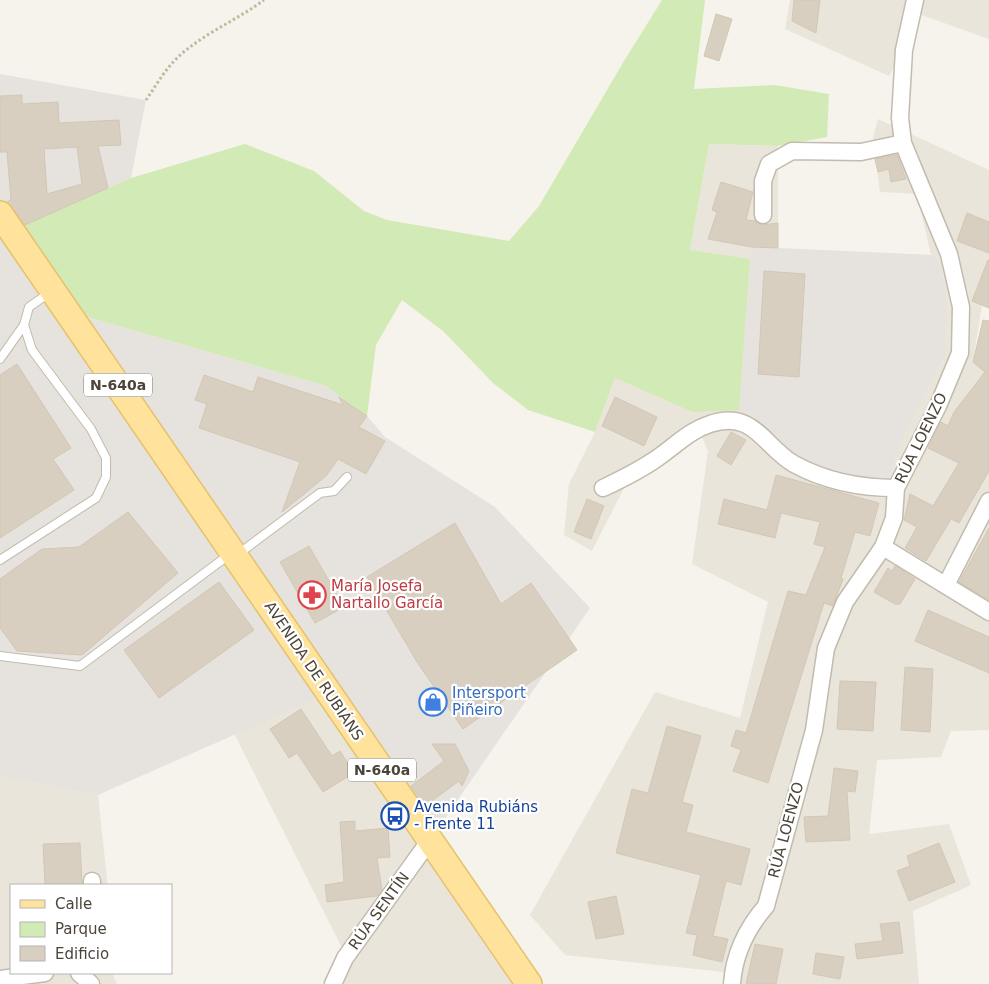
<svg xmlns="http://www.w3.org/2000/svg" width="989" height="984" font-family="'DejaVu Sans',sans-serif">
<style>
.residential{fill:#eae5da}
.industrial{fill:#e6e2dd}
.green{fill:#d2eab5}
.building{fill:#d8cfc1;stroke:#d3c7b4;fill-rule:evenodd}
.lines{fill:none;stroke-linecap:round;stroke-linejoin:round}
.service-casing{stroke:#c2bbae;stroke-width:10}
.minor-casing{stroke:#c2bbae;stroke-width:19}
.primary-casing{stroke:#e6c16a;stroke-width:28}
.path{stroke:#c4b79f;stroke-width:3;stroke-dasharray:2.5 2.5;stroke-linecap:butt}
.service{stroke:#fff;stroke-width:8}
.minor{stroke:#fff;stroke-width:16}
.primary{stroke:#ffe39c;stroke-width:25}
.labels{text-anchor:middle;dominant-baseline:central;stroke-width:4.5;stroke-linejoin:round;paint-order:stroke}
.shield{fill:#fff;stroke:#817c74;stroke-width:1}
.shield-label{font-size:14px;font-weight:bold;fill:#4b4439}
.street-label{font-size:15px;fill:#4b4439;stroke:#fff}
.health-label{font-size:15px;fill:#be3a42;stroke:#fff;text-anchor:start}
.shop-label{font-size:15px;fill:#366cbe;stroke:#fff;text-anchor:start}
.transit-label{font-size:15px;fill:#164399;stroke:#fff;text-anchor:start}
</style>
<rect width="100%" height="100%" fill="#f6f3ec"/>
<g class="residential">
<path d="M790 0H989V39L913 12 904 50 889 76 785 29Z"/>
<path d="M878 119 989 170V258L972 301 982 305 973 362 989 375V730L951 731 941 757 877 760 869 834 949 824 971 885 913 911 919 984H732L733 973 565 955 530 915 655 692 740 718 768 602 692 564 708 451 701 435 677 456 624 488 592 551 564 535 569 484 595 432 615 378 692 412 690 250 709 144 778 146V248L931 255 917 194 880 192 873 137Z"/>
<path d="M329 693 529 984H333L342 948 234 733Z"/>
<path d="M0 776 98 795 107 879 108 885H11V973H112L117 984H0Z"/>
</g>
<g class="industrial">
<path d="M0 74 146 100 131 178 12 231 67 311 326 386 367 416 385 437 495 507 590 608 430 840 329 693 98 795 0 776Z"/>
<path d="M752 247 931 255 940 263 946 300 945 355 903 436 886 483 852 478 810 462 784 447 752 414 739 410Z"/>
</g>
<path class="green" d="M662 0H705L694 89 775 85 829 94 827 137 778 146 709 144 690 250 750 259 739 410 692 412 615 378 595 432 528 410 493 383 443 331 402 300 376 345 367 416 326 386 67 311 12 231 131 178 245 144 314 171 364 211 387 220 509 241 539 206 624 61Z"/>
<g class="building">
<path d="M794 0H820L816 33 792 21Z"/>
<path d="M716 14 732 19 719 61 704 56Z"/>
<path d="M22 95V104L58 102 59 123 119 120 121 145 98 146 108 188 25 225 7 202 11 200 7 152H0V96ZM77 147 82 184 47 194 44 149Z"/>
<path d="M897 155 906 179 891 182 889 169 878 172 875 159Z"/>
<path d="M721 182 753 192 746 220 755 221 763 225 778 223V248L752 247 708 239 717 212 712 210Z"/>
<path d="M967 213 989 222V253L957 241Z"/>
<path d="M988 260H989V308L972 301Z"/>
<path d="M764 271 805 274 799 377 758 374Z"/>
<path d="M983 320 989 321V471L959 523 951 519 926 561 905 548 917 527 904 520 910 494 933 506 959 463 928 448 941 422 948 426 954 412 985 372 973 362Z"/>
<path d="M17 364 71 448 53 459 74 490 0 538V375Z"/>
<path d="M204 375 253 392 258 377 343 405 339 397 367 416 359 427 385 441 366 474 338 459 326 476 282 512 300 462 199 428 207 404 195 400Z"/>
<path d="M615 397 657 417 644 446 602 426Z"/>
<path d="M731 432 746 440 731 465 717 456Z"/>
<path d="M776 475 879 503 870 536 855 532 841 578 843 579 833 606 824 603 768 783 733 771 741 750 731 746 736 730 746 733 788 591 806 595 825 547 814 544 820 522 781 513 775 538 718 524 724 499 767 510Z"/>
<path d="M587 499 604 506 591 539 574 532Z"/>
<path d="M128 512 178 573 82 655 17 651 0 628V579L42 549 79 547Z"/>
<path d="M455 523 501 604 531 583 577 650 463 729 417 662 367 577Z"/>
<path d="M989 528V600L959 582Z"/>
<path d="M309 546 344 607 315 623 280 562Z"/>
<path d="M895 566 915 579 900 604H895L874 592 888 568 892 571Z"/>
<path d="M219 582 254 630 159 698 124 650Z"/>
<path d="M928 610 989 637V673L915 641Z"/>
<path d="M905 667 933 669 930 732 901 730Z"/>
<path d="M840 681 876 682 873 731 837 729Z"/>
<path d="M301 709 332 756 340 751 354 773 323 792 297 753 289 758 270 729Z"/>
<path d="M667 726 701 736 682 802 693 805 686 832 750 849 741 885 726 881 713 936 728 939 722 962 693 955 697 935 686 933 701 875 616 853 632 789 648 793Z"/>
<path d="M432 744H455L469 771 462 786 459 781 425 806 411 786 444 761Z"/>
<path d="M834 768 858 771 855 792 847 791 850 840 806 842 804 817 828 816Z"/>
<path d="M355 821V831L388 828 390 857 377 858 382 890 377 896 327 902 325 885 344 882 340 822Z"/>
<path d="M80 843 82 884 45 885 43 844Z"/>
<path d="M939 843 955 882 909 901 897 871 910 866 907 856Z"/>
<path d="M616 896 624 934 596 939 588 902Z"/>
<path d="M899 922 903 953 857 959 855 944 883 941 880 924Z"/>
<path d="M755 944 783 949 776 984H746Z"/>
<path d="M816 953 844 957 840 979 813 974Z"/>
</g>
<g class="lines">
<g class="service-casing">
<g id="service">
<path d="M0 359 24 325"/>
<path d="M237 555 320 493 334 491 347 477"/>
<path d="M0 560 96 498 106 477V458L91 429 32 350 24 325 29 307 49 293"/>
<path d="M0 656 80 666 230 554"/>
</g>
</g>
<g class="minor-casing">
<g id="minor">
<path d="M763 215V181L769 164 792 151 861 152 903 143"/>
<path d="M603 488C620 480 638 471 653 461 673 448 688 431 710 424 754 409 764 447 794 464 825 481 861 488 896 488"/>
<path d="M883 547 989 612"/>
<path d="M946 585 989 501"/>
<path d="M92 881V885"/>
<path d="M79 973 91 984"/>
<path d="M0 979 45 973"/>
<path d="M333 984 345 958 430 840"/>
<path d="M732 984C734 955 747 928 766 906L814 730 826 648 845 602 883 547 894 518 896 488 938 406 960 353 961 307 949 254 903 143 900 118 904 50 915 0"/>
</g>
</g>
<g class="primary-casing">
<path id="primary" d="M0 214 529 984"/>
</g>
<path class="path" d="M146 100C153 90 160 78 168 68 192 38 233 23 264 0"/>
<use href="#service" class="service"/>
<use href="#minor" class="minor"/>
<use href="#primary" class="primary"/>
</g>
<defs>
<g id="pharmacy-ring" transform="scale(1.4375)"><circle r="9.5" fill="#fff" stroke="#e0444e" stroke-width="1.5"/><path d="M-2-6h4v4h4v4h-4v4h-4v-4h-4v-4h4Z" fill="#e0444e"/></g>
<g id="shop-ring" transform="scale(1.4375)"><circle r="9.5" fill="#fff" stroke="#3f7fe0" stroke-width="1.5"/><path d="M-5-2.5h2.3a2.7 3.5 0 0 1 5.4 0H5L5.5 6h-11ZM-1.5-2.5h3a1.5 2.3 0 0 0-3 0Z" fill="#3f7fe0"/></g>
<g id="bus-ring" transform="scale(1.4375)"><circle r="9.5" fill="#fff" stroke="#1a4fb4" stroke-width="1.5"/><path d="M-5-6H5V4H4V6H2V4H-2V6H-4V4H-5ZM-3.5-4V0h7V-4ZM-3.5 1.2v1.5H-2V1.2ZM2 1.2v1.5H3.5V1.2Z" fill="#1a4fb4"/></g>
</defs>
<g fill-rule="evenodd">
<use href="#pharmacy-ring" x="312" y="595"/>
<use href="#shop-ring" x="433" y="702"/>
<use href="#bus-ring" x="395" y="816"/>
</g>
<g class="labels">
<g class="shield">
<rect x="84" y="373.5" width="68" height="23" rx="4"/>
<rect x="348" y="758.5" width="68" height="23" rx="4"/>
</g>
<g class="shield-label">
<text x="118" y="385">N-640a</text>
<text x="382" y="770">N-640a</text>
</g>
<g class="street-label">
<text transform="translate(921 438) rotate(-64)">RÚA LOENZO</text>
<text transform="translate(314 671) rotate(56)">AVENIDA DE RUBIÁNS</text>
<text transform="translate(786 830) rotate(-75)">RÚA LOENZO</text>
<text transform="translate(379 911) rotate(-54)">RÚA SENTÍN</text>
</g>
<g class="health-label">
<text x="331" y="586">María Josefa<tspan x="331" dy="17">Nartallo García</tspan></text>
</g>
<g class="shop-label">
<text x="452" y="693">Intersport<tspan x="452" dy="17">Piñeiro</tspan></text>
</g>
<g class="transit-label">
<text x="414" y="807">Avenida Rubiáns<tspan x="414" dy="17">- Frente 11</tspan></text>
</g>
</g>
<rect x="10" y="884" width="162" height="90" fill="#ffffff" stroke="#b7b4b0"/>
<rect x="20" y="900" width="25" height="8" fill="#ffe39c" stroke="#b7b4b0"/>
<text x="55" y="909" font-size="15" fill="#4b4439">Calle</text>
<rect x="20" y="922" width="25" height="15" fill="#d2eab5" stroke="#b7b4b0"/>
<text x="55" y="934" font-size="15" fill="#4b4439">Parque</text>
<rect x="20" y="946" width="25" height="15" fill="#d8cfc1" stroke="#b7b4b0"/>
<text x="55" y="959" font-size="15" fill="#4b4439">Edificio</text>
</svg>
